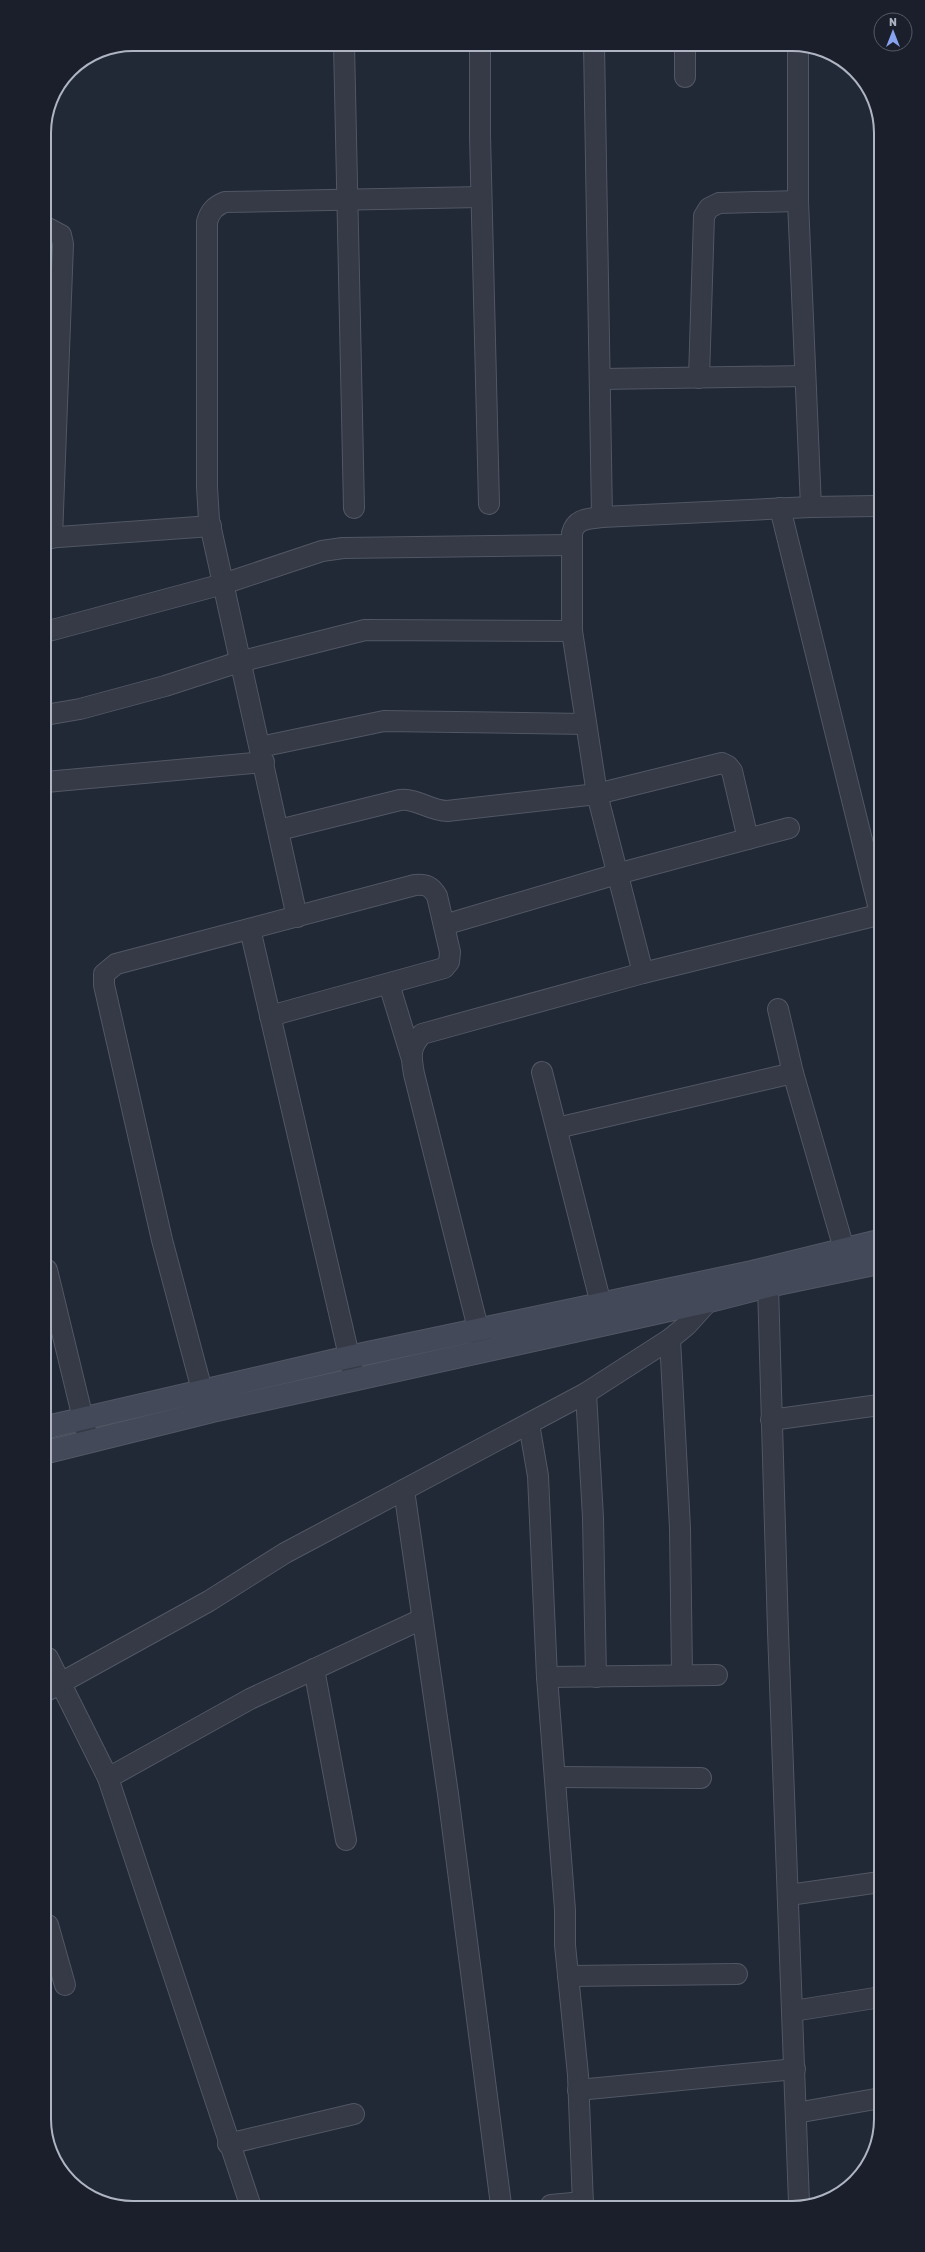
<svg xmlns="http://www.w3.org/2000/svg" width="925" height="2252" font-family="Rubik,sans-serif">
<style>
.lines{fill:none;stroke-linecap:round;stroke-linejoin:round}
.minor-casing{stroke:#525764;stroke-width:22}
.secondary-casing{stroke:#525764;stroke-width:24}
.minor{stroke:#353a46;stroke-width:20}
.secondary{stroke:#434959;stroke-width:22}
.rim{fill:none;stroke:#afb4c3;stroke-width:2}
</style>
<rect width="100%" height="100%" fill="#212836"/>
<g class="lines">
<g class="minor-casing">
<g id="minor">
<path d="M344 44 354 508"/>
<path d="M480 44V135L489 504"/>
<path d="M594 44 602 517"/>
<path d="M798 44V201L811 507"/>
<path d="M685 77V44"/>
<path d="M44 226 61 235 63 244 52 538"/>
<path d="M699 378 704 216 709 208 719 203 798 201"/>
<path d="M601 379 805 376"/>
<path d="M780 508 878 905"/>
<path d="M45 538 211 526"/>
<path d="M45 632 223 584 322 551 343 548 572 545"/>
<path d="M45 715 80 709 165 686 239 662 365 630 572 631"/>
<path d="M260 747 384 721 586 724"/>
<path d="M46 782 264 762"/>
<path d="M279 830 400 800C417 798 430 811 447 811L597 794 722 763 728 766 732 771 748 839"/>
<path d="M297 917 209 520 207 487V222C210 211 215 206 225 202L481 197"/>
<path d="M444 925 617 874 789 828"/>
<path d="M250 929 353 1373"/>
<path d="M643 973 597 794 572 631V533C576 518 588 519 602 517L811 507 877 506"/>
<path d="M389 984 411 1056"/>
<path d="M778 1009 793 1073 849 1266"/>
<path d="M542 1072 601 1304"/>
<path d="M557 1128 793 1073"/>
<path d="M47 1270 87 1435"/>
<path d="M768 1286 778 1631 799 2203"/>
<path d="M670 1339 680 1528 682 1675"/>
<path d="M482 1344 414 1074C411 1056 409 1048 422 1034L643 973 878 915"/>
<path d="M202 1390 162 1240 104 985V974L116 964 415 885C426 884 431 886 437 896L450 952 449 962 444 968 270 1016"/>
<path d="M586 1393 593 1518 596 1677"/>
<path d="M771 1420 879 1405"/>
<path d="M529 1424 538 1476 547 1677 565 1910V1945L578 2075 583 2205"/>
<path d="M404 1490 448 1794 501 2205"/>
<path d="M48 1658 108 1778 251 2207"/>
<path d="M314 1669 346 1840"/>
<path d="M547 1677 717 1675"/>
<path d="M48 1690 209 1601 285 1553 586 1393 670 1339 687 1325 714 1295"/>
<path d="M556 1777 701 1778"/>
<path d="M108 1778 250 1699 422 1619"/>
<path d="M789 1895 880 1882"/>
<path d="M48 1925 65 1985"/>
<path d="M568 1976 737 1974"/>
<path d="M793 2011 881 1997"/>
<path d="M578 2090 795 2069"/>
<path d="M796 2113 881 2098"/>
<path d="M228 2144 354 2114"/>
<path d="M551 2205 583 2202"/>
</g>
</g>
<g class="secondary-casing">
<g id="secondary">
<path d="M47 1427 349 1357 752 1272 879 1241"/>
<path d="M47 1452 212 1411 710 1301 768 1286 879 1263"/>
</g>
</g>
<use href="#minor" class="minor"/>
<use href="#secondary" class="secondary"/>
</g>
<path d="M0 0H925V2252H0ZM133 51H792A82 82 0 0 1 874 133V2119A82 82 0 0 1 792 2201H133A82 82 0 0 1 51 2119V133A82 82 0 0 1 133 51Z" fill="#1a1f2b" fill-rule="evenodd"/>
<path class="rim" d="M133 51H792A82 82 0 0 1 874 133V2119A82 82 0 0 1 792 2201H133A82 82 0 0 1 51 2119V133A82 82 0 0 1 133 51Z"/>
<g transform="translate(893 32)"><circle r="19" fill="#1a1f2b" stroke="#565b68"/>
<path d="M0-3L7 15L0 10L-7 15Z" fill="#87a3f0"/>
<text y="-6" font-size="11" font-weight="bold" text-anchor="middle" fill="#afb4c3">N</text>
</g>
</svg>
